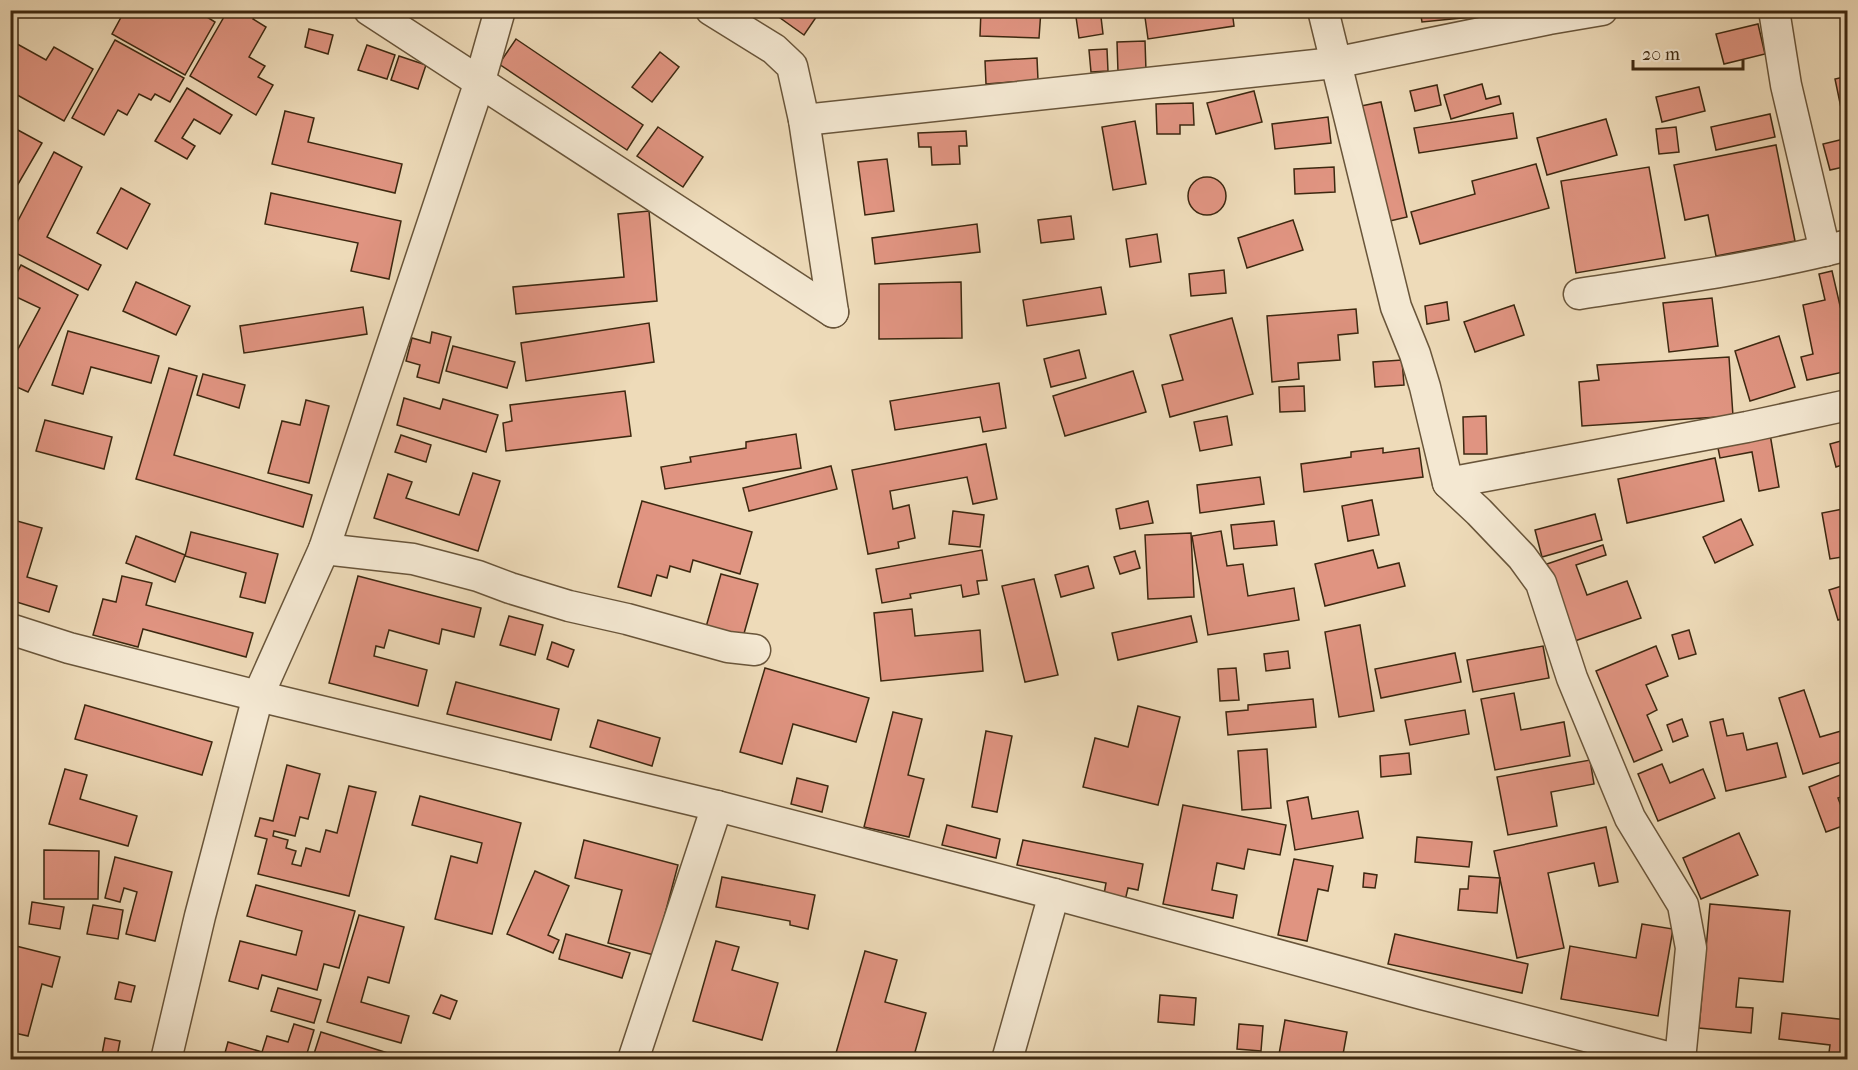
<svg xmlns="http://www.w3.org/2000/svg" width="1858" height="1070" font-family="'IM FELL French Canon',serif">
<style>
.building{fill:#e09481;stroke:#3d2810;stroke-width:1.5}
.lines{fill:none;stroke-linecap:round;stroke-linejoin:round}
.minor-casing{stroke:#69553a;stroke-width:33}
.minor{stroke:#f4e8d2;stroke-width:30}
</style>
<rect width="100%" height="100%" fill="#eedbb9"/>
<filter id="stains"><feTurbulence type="fractalNoise" baseFrequency=".00333" numOctaves="4"/><feColorMatrix values="0 0 0 0 .2 0 0 0 0 .09 0 0 0 0 .02 0 0 0 .5 -.17"/></filter>
<radialGradient id="worn" r=".72"><stop offset=".6" stop-color="#630" stop-opacity="0"/><stop offset="1" stop-color="#630" stop-opacity=".3"/></radialGradient>
<g class="building">
<path d="M125 10H196L215 22 185 75 112 34Z"/>
<path d="M228 10H258L253 19 266 27 249 57 265 66 258 77 273 85 256 115 190 76Z"/>
<path d="M769 10H821L804 35Z"/>
<path d="M981 10H1041L1039 38 980 36Z"/>
<path d="M1075 10H1109L1110 16 1101 17 1103 34 1079 38Z"/>
<path d="M1144 10H1232L1234 26 1148 39Z"/>
<path d="M1420 10H1501L1502 14 1422 22Z"/>
<path d="M1758 24 1765 54 1724 64 1716 34Z"/>
<path d="M309 29 333 35 328 54 305 47Z"/>
<path d="M516 39 643 125 627 150 499 64Z"/>
<path d="M10 40 46 60 54 47 93 69 64 121 10 91Z"/>
<path d="M115 40 184 78 170 102 155 94 151 100 139 94 127 115 118 110 104 135 72 118Z"/>
<path d="M1145 41 1146 71 1118 72 1117 42Z"/>
<path d="M367 45 395 55 387 79 358 70Z"/>
<path d="M1107 49 1108 71 1091 72 1089 50Z"/>
<path d="M660 52 679 67 652 102 632 87Z"/>
<path d="M399 56 426 65 418 89 391 80Z"/>
<path d="M1037 58 1038 80 986 84 985 61Z"/>
<path d="M1848 76V127H1845L1835 79Z"/>
<path d="M1482 84 1486 99 1499 96 1501 104 1451 119 1444 95Z"/>
<path d="M1437 85 1441 105 1415 111 1410 91Z"/>
<path d="M1699 87 1705 111 1662 122 1656 97Z"/>
<path d="M187 88 232 115 220 134 194 119 182 138 195 146 187 159 155 141Z"/>
<path d="M1254 91 1262 122 1216 134 1207 103Z"/>
<path d="M1381 102 1407 217 1377 224 1351 108Z"/>
<path d="M1193 103 1194 125H1180V134H1157L1156 104Z"/>
<path d="M285 111 314 118 308 142 402 164 395 193 272 164Z"/>
<path d="M1513 113 1517 138 1419 153 1414 128Z"/>
<path d="M1770 114 1775 137 1716 150 1711 127Z"/>
<path d="M1328 117 1331 143 1275 149 1272 124Z"/>
<path d="M1606 119 1617 155 1547 175 1537 138Z"/>
<path d="M1135 121 1146 184 1113 190 1102 127Z"/>
<path d="M658 127 703 157 683 187 637 156Z"/>
<path d="M1676 127 1679 152 1659 154 1656 129Z"/>
<path d="M16 129 42 143 10 198V139Z"/>
<path d="M966 131 967 146H959L960 164 932 165 931 147H919L918 133Z"/>
<path d="M1848 138V166L1830 170 1823 144Z"/>
<path d="M1776 145 1795 241 1716 256 1708 215 1685 220 1674 165Z"/>
<path d="M54 152 82 167 47 237 101 265 88 290 10 250V236Z"/>
<path d="M887 159 894 211 865 215 858 162Z"/>
<path d="M1536 164 1549 208 1420 244 1411 212 1475 194 1472 181Z"/>
<path d="M1334 167 1335 192 1295 194 1294 169Z"/>
<path d="M1649 167 1665 258 1576 273 1561 181Z"/>
<circle cx="1207" cy="196" r="19"/>
<path d="M121 188 150 204 127 249 97 233Z"/>
<path d="M271 193 401 221 389 279 351 271 358 243 265 224Z"/>
<path d="M649 211 657 301 516 314 513 287 624 277 618 214Z"/>
<path d="M1071 216 1074 239 1041 243 1038 220Z"/>
<path d="M1293 220 1303 250 1247 268 1238 238Z"/>
<path d="M977 224 980 252 875 264 872 238Z"/>
<path d="M1157 234 1161 262 1130 267 1126 239Z"/>
<path d="M21 265 78 295 28 392 10 384V364L40 308 10 294V286Z"/>
<path d="M1224 270 1226 293 1191 296 1189 274Z"/>
<path d="M1832 271 1848 340V371L1807 380 1801 357 1813 354 1803 305 1825 300 1819 274Z"/>
<path d="M136 282 190 306 176 335 123 311Z"/>
<path d="M961 282 962 338 879 339V284Z"/>
<path d="M1101 287 1106 314 1027 326 1023 300Z"/>
<path d="M1712 298 1718 346 1669 352 1663 303Z"/>
<path d="M1447 302 1449 320 1427 324 1425 306Z"/>
<path d="M1514 305 1524 335 1475 352 1464 322Z"/>
<path d="M363 307 367 334 244 353 240 326Z"/>
<path d="M1356 309 1358 333 1338 335 1340 360 1298 363 1299 379 1272 382 1267 316Z"/>
<path d="M1232 318 1253 394 1170 417 1162 385 1183 380 1170 335Z"/>
<path d="M649 323 654 362 526 381 521 343Z"/>
<path d="M68 331 159 356 151 383 91 367 83 394 52 385Z"/>
<path d="M432 332 451 337 439 383 417 377 420 365 406 361 412 338 430 343Z"/>
<path d="M1779 336 1795 387 1750 401 1735 351Z"/>
<path d="M453 346 515 362 507 388 446 371Z"/>
<path d="M1079 350 1086 378 1051 387 1044 359Z"/>
<path d="M1729 357 1733 416 1582 426 1579 382 1599 380 1597 365Z"/>
<path d="M1402 360 1404 385 1375 387 1373 362Z"/>
<path d="M169 368 197 376 174 455 312 495 303 527 136 479Z"/>
<path d="M1133 371 1146 412 1065 436 1053 396Z"/>
<path d="M203 374 245 385 239 408 197 395Z"/>
<path d="M999 383 1006 428 983 432 980 417 895 430 890 401Z"/>
<path d="M1304 386 1305 411 1280 412 1279 387Z"/>
<path d="M625 391 631 436 506 451 503 423 512 421 510 405Z"/>
<path d="M404 398 440 409 443 399 498 415 486 452 397 425Z"/>
<path d="M306 400 329 406 309 483 268 473 282 421 300 425Z"/>
<path d="M1227 416 1232 445 1200 451 1194 422Z"/>
<path d="M1486 416 1487 454H1464L1463 417Z"/>
<path d="M45 420 112 437 104 469 36 451Z"/>
<path d="M796 434 801 468 665 489 661 467 691 462 690 457 746 448V442Z"/>
<path d="M1770 434 1779 487 1759 491 1752 452 1720 458 1717 443Z"/>
<path d="M401 435 431 445 426 462 395 452Z"/>
<path d="M1848 439V463L1836 467 1830 444Z"/>
<path d="M986 444 997 499 973 504 967 477 890 491 893 509 909 505 915 538 898 542 899 548 868 554 852 470Z"/>
<path d="M1383 448V453L1419 448 1423 477 1304 492 1301 464 1351 457V452Z"/>
<path d="M1715 458 1724 501 1627 523 1618 479Z"/>
<path d="M831 466 837 489 749 511 743 488Z"/>
<path d="M473 473 500 481 478 551 374 518 388 474 412 482 406 498 459 515Z"/>
<path d="M1260 477 1264 504 1200 513 1197 485Z"/>
<path d="M1372 500 1379 535 1348 541 1342 506Z"/>
<path d="M642 501 752 532 740 574 693 560 690 572 670 566 667 578 657 575 651 596 618 587Z"/>
<path d="M1148 501 1153 523 1120 529 1116 509Z"/>
<path d="M1848 508V556L1830 559 1822 513Z"/>
<path d="M953 511 984 515 980 547 949 544Z"/>
<path d="M1595 514 1602 540 1542 557 1535 530Z"/>
<path d="M10 519 42 528 27 577 57 586 49 612 10 600Z"/>
<path d="M1741 519 1753 545 1715 563 1703 537Z"/>
<path d="M1274 521 1277 545 1234 549 1231 525Z"/>
<path d="M1221 531 1227 566 1243 564 1248 596 1294 588 1299 620 1208 635 1192 536Z"/>
<path d="M191 532 278 554 265 603 240 597 246 573 185 556Z"/>
<path d="M1191 533 1194 597 1148 599 1145 535Z"/>
<path d="M136 536 185 555 175 582 126 563Z"/>
<path d="M1603 545 1606 555 1576 565 1587 595 1627 581 1641 618 1569 643 1541 566Z"/>
<path d="M982 550 987 580 977 581 979 594 963 597 961 585 910 594 911 598 882 603 876 569Z"/>
<path d="M1373 550 1378 568 1399 563 1405 586 1325 606 1315 564Z"/>
<path d="M1135 551 1140 568 1120 574 1114 557Z"/>
<path d="M1088 566 1094 588 1061 597 1055 575Z"/>
<path d="M721 574 758 584 743 637 706 627Z"/>
<path d="M122 576 152 583 146 605 253 633 246 657 143 629 138 647 93 635 103 599 116 602Z"/>
<path d="M358 576 481 608 474 637 442 629 439 644 389 630 384 648 376 646 374 656 427 670 418 706 329 683Z"/>
<path d="M1034 579 1058 675 1025 682 1002 586Z"/>
<path d="M1848 584V617L1838 620 1829 590Z"/>
<path d="M912 609 915 636 980 630 983 671 881 681 874 613Z"/>
<path d="M509 616 543 625 535 655 500 645Z"/>
<path d="M1191 616 1197 642 1118 660 1112 633Z"/>
<path d="M1360 625 1374 711 1339 717 1325 632Z"/>
<path d="M1689 630 1696 654 1679 659 1672 635Z"/>
<path d="M552 642 574 650 568 667 547 659Z"/>
<path d="M1543 646 1549 678 1473 692 1467 660Z"/>
<path d="M1656 646 1668 676 1646 685 1657 710 1647 715 1662 750 1634 762 1596 671Z"/>
<path d="M1288 651 1290 668 1266 671 1264 654Z"/>
<path d="M1455 653 1461 682 1381 698 1375 669Z"/>
<path d="M765 668 869 698 856 742 793 724 782 764 740 752Z"/>
<path d="M1236 668 1239 700 1220 701 1218 669Z"/>
<path d="M456 682 559 709 551 740 447 714Z"/>
<path d="M1804 690 1820 737 1848 729V760L1803 774 1779 698Z"/>
<path d="M1514 693 1521 730 1564 722 1570 756 1495 770 1481 699Z"/>
<path d="M1313 699 1316 727 1228 735 1226 712 1248 710V705Z"/>
<path d="M85 705 212 742 202 775 75 739Z"/>
<path d="M1138 706 1180 717 1158 805 1083 787 1095 738 1128 747Z"/>
<path d="M1465 710 1469 734 1410 745 1405 720Z"/>
<path d="M893 712 922 719 908 775 924 779 909 837 864 827Z"/>
<path d="M1682 719 1688 736 1673 742 1667 725Z"/>
<path d="M1723 719 1727 736 1743 733 1747 750 1777 743 1786 777 1726 791 1710 722Z"/>
<path d="M598 720 660 738 652 766 590 747Z"/>
<path d="M986 731 1012 736 997 812 972 807Z"/>
<path d="M1267 749 1271 808 1242 810 1238 751Z"/>
<path d="M1409 753 1411 774 1381 777 1380 756Z"/>
<path d="M1590 760 1594 784 1551 792 1557 826 1508 835 1497 777Z"/>
<path d="M1662 764 1670 783 1703 769 1715 798 1658 821 1638 774Z"/>
<path d="M287 765 320 774 308 819 300 817 295 836 274 831 273 836 288 840 286 848 296 851 292 864 301 866 306 848 320 852 326 830 337 833 349 786 376 792 349 896 258 874 267 839 255 836 260 818 273 821Z"/>
<path d="M65 769 87 775 80 799 137 816 128 846 49 824Z"/>
<path d="M1848 772V795L1838 798 1848 824 1826 832 1809 787Z"/>
<path d="M797 778 828 786 822 812 791 804Z"/>
<path d="M420 796 521 823 492 934 435 919 451 856 477 863 482 843 412 825Z"/>
<path d="M1308 797 1312 819 1358 811 1363 838 1295 850 1287 801Z"/>
<path d="M1183 805 1286 825 1280 855 1248 849 1244 869 1217 863 1212 890 1237 895 1233 918 1163 904Z"/>
<path d="M947 825 1000 839 996 858 942 845Z"/>
<path d="M1606 827 1618 882 1599 886 1594 863 1548 873 1564 948 1517 958 1494 851Z"/>
<path d="M1739 833 1758 875 1701 899 1683 858Z"/>
<path d="M1417 837 1472 842 1469 867 1415 862Z"/>
<path d="M584 840 678 865 654 955 608 943 622 890 575 878Z"/>
<path d="M1023 840 1143 864 1138 890 1128 888 1124 905 1103 900 1106 883 1017 865Z"/>
<path d="M44 850 99 851 98 899H44Z"/>
<path d="M115 857 172 872 155 941 126 934 137 892 124 888 120 902 105 898Z"/>
<path d="M1294 859 1333 866 1328 891 1318 889 1307 941 1278 935Z"/>
<path d="M535 871 569 886 548 935 559 940 553 953 507 934Z"/>
<path d="M1364 873 1377 875 1375 888 1363 887Z"/>
<path d="M1469 876 1500 878 1497 913 1458 910 1460 889H1468Z"/>
<path d="M722 877 815 895 808 929 790 925V921L716 907Z"/>
<path d="M256 885 355 911 339 968 324 964 317 990 262 975 258 989 229 981 240 941 296 955 302 931 247 916Z"/>
<path d="M32 902 64 907 60 929 29 924Z"/>
<path d="M1710 904 1790 911 1783 982 1739 978 1736 1007 1753 1008 1751 1033 1699 1028Z"/>
<path d="M93 905 123 910 118 939 87 934Z"/>
<path d="M359 915 404 927 389 983 368 977 361 1002 409 1016 401 1043 327 1022Z"/>
<path d="M1642 924 1673 929 1658 1016 1561 999 1570 946 1636 958Z"/>
<path d="M566 934 630 953 622 978 559 959Z"/>
<path d="M1395 934 1528 964 1522 993 1388 964Z"/>
<path d="M716 941 739 947 732 970 778 983 762 1040 693 1021Z"/>
<path d="M16 946 60 957 52 987 42 984 28 1036 10 1032V969Z"/>
<path d="M865 951 897 960 885 1002 926 1013 915 1052 942 1060H834Z"/>
<path d="M119 982 135 986 131 1002 115 999Z"/>
<path d="M278 988 321 1000 314 1023 271 1011Z"/>
<path d="M441 995 457 1001 450 1019 433 1013Z"/>
<path d="M1160 995 1196 998 1194 1025 1158 1022Z"/>
<path d="M1782 1013 1848 1020V1060H1828L1830 1045 1779 1039Z"/>
<path d="M1285 1020 1347 1032 1342 1060 1307 1058 1306 1060H1278Z"/>
<path d="M294 1024 314 1030 305 1060H223L228 1042 262 1052 267 1036 288 1042Z"/>
<path d="M1239 1024 1263 1026 1261 1051 1237 1049Z"/>
<path d="M321 1032 410 1060H312Z"/>
<path d="M105 1038 120 1041 117 1057 102 1054Z"/>
</g>
<g class="lines">
<g class="minor-casing">
<g id="minor">
<path d="M369 10 833 312"/>
<path d="M711 10 774 49 792 66 804 120 833 312"/>
<path d="M1323 10 1396 307 1415 354 1425 387 1448 483 1479 512 1522 557 1541 583 1572 678 1630 818 1683 905 1691 948 1680 1060"/>
<path d="M1774 10 1786 85 1825 251"/>
<path d="M804 120 1334 63 1549 19 1602 10"/>
<path d="M1579 294C1668 280 1760 268 1848 245"/>
<path d="M1448 483 1747 427 1848 405"/>
<path d="M324 549 413 559 478 576 510 588 569 606 627 619 728 647 755 650"/>
<path d="M10 629 69 648 258 696 717 806 1054 894 1422 994 1679 1060"/>
<path d="M166 1060 200 916 258 696 324 549 479 84 500 10"/>
<path d="M633 1060 717 806"/>
<path d="M1007 1060 1054 894"/>
</g>
</g>
<use href="#minor" class="minor"/>
</g>
<rect width="1858" height="1070" fill="none" stroke="#eedbb9" stroke-width="36"/>
<rect x="12" y="12" width="1834" height="1046" fill="none" stroke="#3d2810" stroke-width="3"/>
<rect x="18" y="18" width="1822" height="1034" fill="none" stroke="#3d2810" stroke-width="1.5"/>
<path d="M1633 60v9h110v-9" fill="none" stroke="#3d2810" stroke-width="3"/>
<text x="1642" y="60" font-size="18" fill="#3d2810" stroke="#f4e8d2" stroke-width="4.5" paint-order="stroke">20 m</text>
<rect width="100%" height="100%" filter="url(#stains)"/>
<rect width="100%" height="100%" fill="url(#worn)"/>
</svg>
